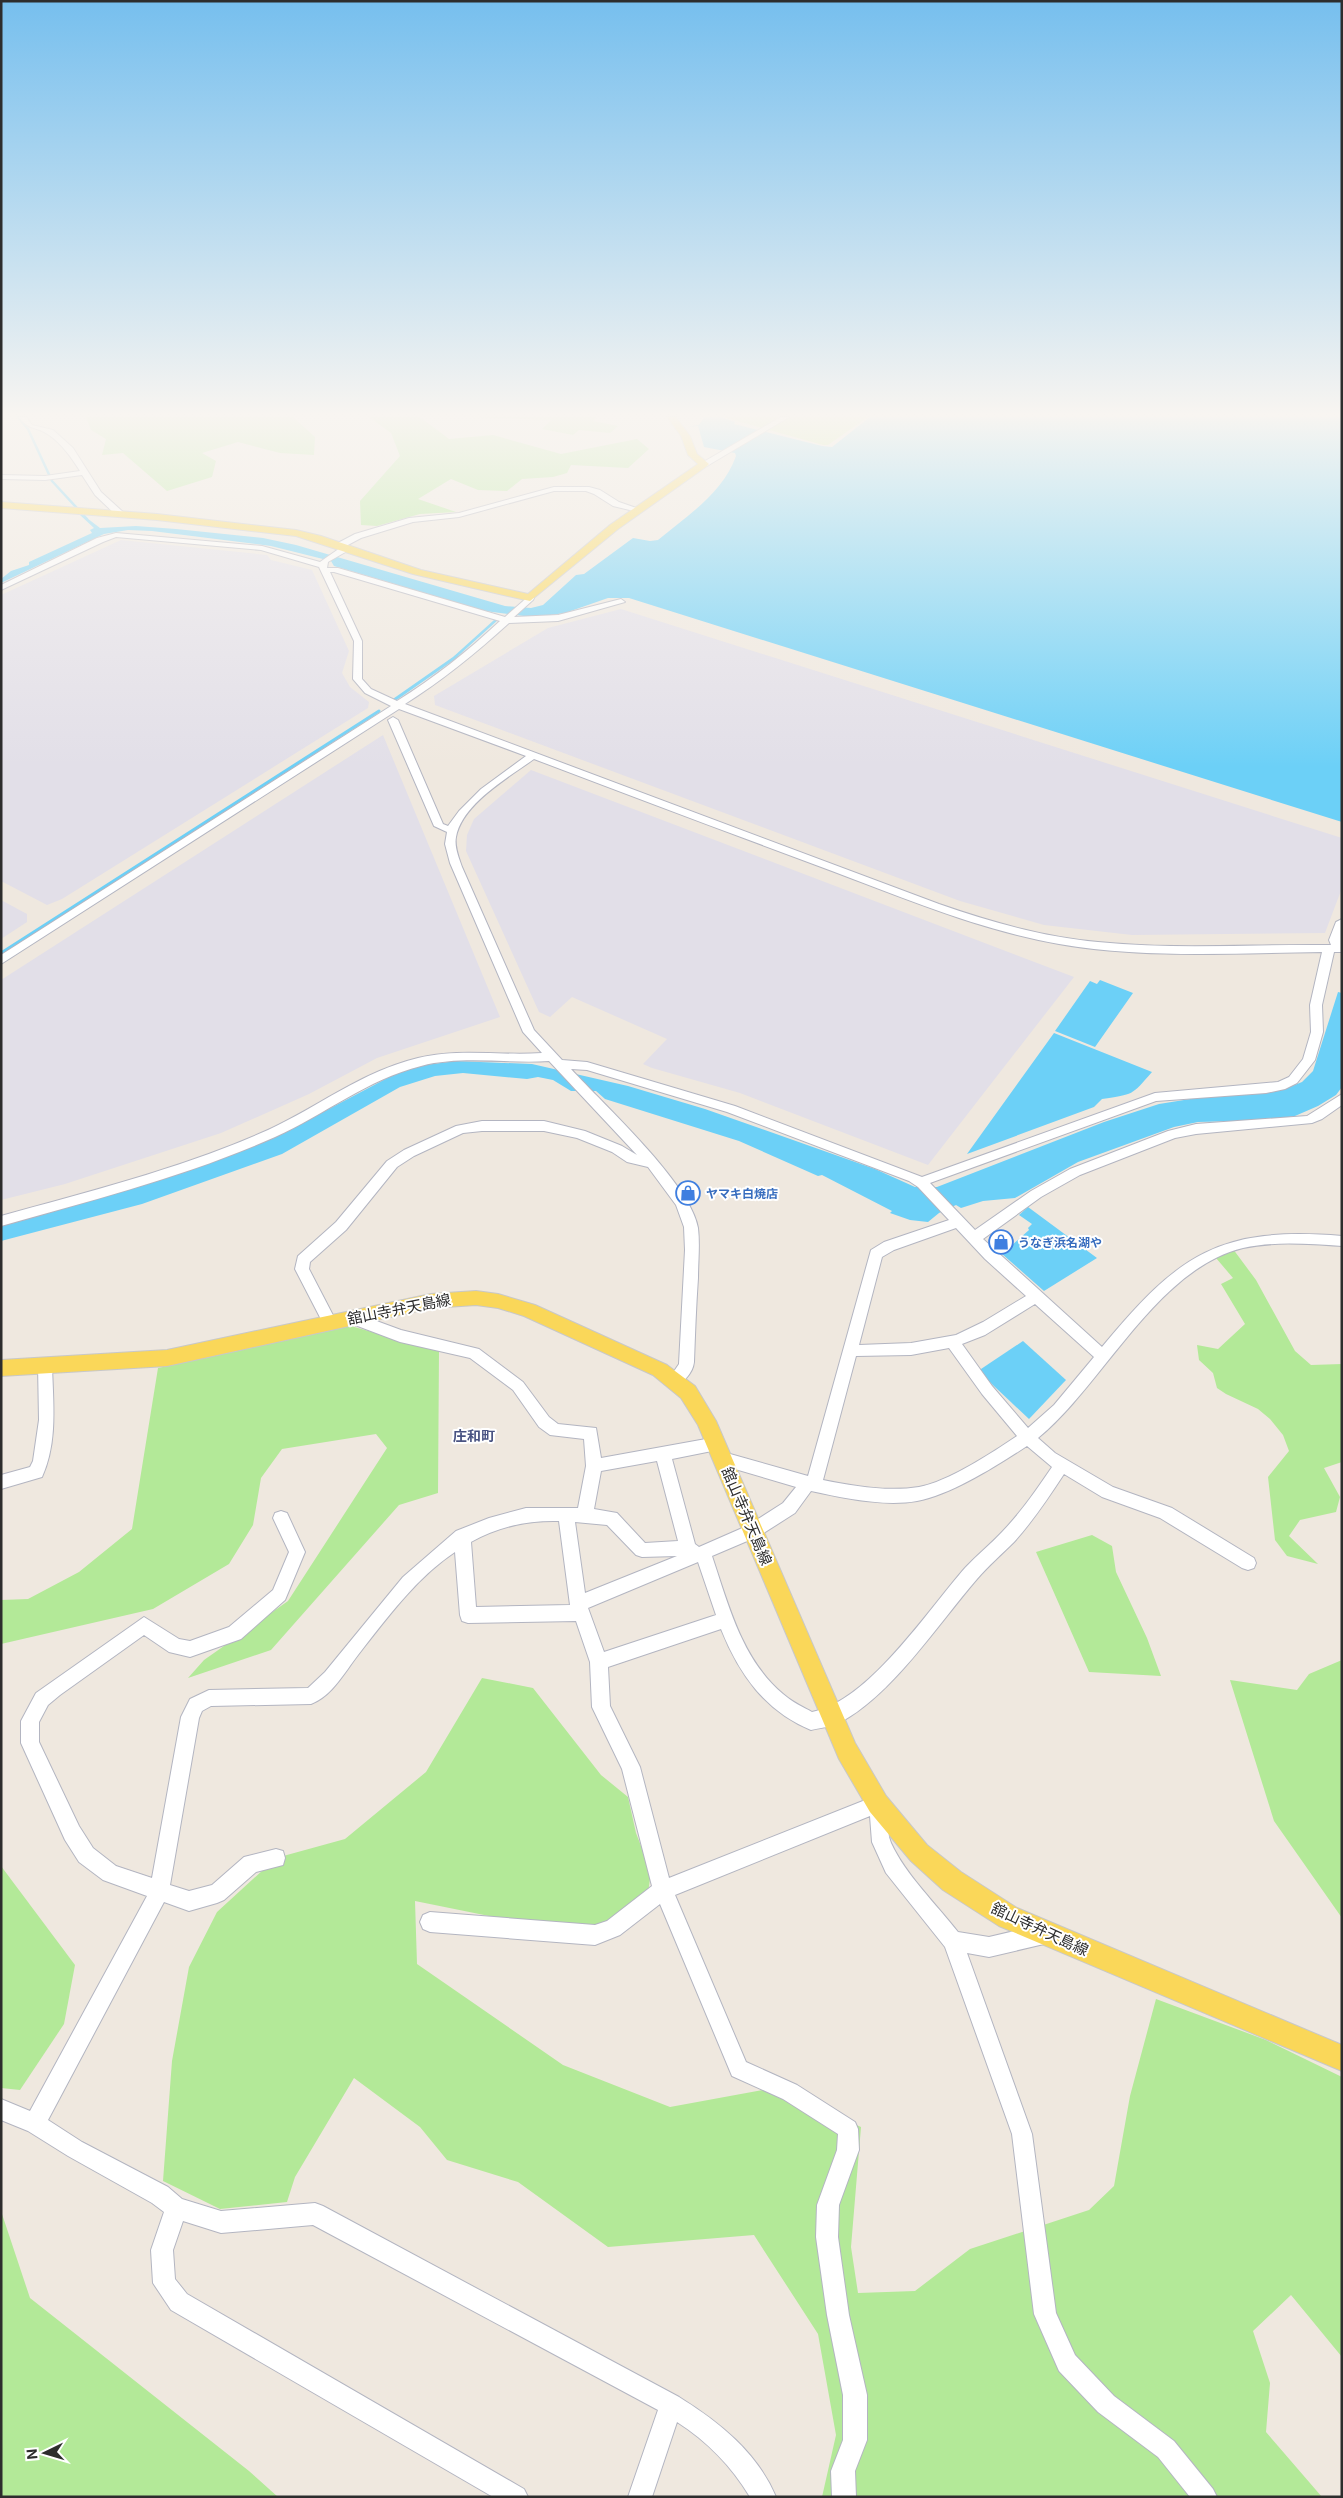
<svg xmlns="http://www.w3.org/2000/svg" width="1343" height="2498" font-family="Inter,'Noto Sans JP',sans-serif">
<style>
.industrial{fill:#e2dfe8}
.green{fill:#b3e998}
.pitch{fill:#c8f094}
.water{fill:#6cd0f7}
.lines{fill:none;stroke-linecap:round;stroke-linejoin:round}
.stream-far1{stroke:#6cd0f7;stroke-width:2.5}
.stream{stroke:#6cd0f7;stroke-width:3}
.building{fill:#cbc6bd;stroke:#cbc5b8}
.minor-casing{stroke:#b3b5c1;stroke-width:2}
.major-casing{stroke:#c8c8c8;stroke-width:2}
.minor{fill:#fff;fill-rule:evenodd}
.major{fill:#fad759;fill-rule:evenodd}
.labels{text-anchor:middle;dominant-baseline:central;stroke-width:4;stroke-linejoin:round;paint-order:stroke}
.shop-label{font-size:12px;font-weight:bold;fill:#366cbe;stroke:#fff;text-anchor:start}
.neighbourhood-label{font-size:14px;font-weight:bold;fill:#495382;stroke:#fff}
.near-street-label{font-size:15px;fill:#2d2d2d;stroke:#fff}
</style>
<rect width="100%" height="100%" fill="#efe8df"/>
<g class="industrial">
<path d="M121 540 267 555 271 560 312 570 349 651 342 673 350 687 369 702 368 708 62 899 47 905 1 881V595Z"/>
<path d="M621 609 1342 838V888L1325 933 1132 935 1044 925 960 901 435 705 434 696 548 628Z"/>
<path d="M383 735 500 1017 377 1058 309 1094 221 1133 65 1184 1 1200V980Z"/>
<path d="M531 770 1074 977 928 1165 740 1093 652 1068 643 1064 667 1039 572 997 550 1017 539 1012 466 851 467 835 474 819Z"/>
<path d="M1 900 27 914V922L1 939Z"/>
</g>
<g class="green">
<path d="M86 417H293L315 437 314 455 280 453 238 442 202 453 216 461 212 477 167 491 123 453 102 455 106 439 91 430Z"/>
<path d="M369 417H420L449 439 493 435 561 454 637 439 649 449 628 468 571 465 567 473 553 477 522 479 507 491 478 490 451 479 418 499 456 512 420 514 377 526 361 525 360 501 400 456 391 433Z"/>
<path d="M465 417H597L593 421 618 426 610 433 579 430 573 435 542 429 551 420Z"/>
<path d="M1233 1249 1256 1280 1295 1351 1311 1365 1342 1364V1462L1324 1468 1340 1497 1336 1512 1300 1520 1289 1536 1318 1564 1287 1556 1275 1540 1268 1477 1289 1451 1283 1435 1270 1419 1258 1409 1226 1394 1217 1388 1213 1373 1199 1360 1197 1345 1218 1349 1245 1324 1221 1284 1233 1278 1216 1258Z"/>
<path d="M351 1326 439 1351 438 1493 399 1505 271 1650 188 1678 204 1660 288 1601 387 1448 376 1434 282 1449 261 1478 253 1525 229 1564 153 1609 1 1644V1600L28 1599 79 1572 132 1529 158 1368Z"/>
<path d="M1092 1535 1112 1546 1116 1572 1147 1638 1161 1676 1089 1672 1036 1552Z"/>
<path d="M1342 1660V1918L1274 1821 1230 1680 1297 1690 1309 1674Z"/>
<path d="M482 1678 533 1688 601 1775 628 1797 636 1833 651 1872 647 1900 613 1928 572 1933 415 1901 417 1964 563 2065 670 2107 773 2088 861 2127 851 2247 858 2293 915 2291 970 2249 1089 2210 1114 2186 1130 2096 1156 1999 1266 2040 1342 2077V2357L1291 2295 1253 2331 1270 2383 1266 2432 1322 2497H822L836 2435 818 2334 754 2235 608 2247 518 2182 447 2160 420 2127 354 2078 295 2177 287 2202 220 2209 163 2181 172 2061 189 1967 217 1912 276 1858 345 1839 426 1772Z"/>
<path d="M1 1866 75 1965 64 2024 20 2090 1 2088Z"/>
<path d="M1 2211 30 2298 249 2471 278 2497H1Z"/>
</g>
<path class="pitch" d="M723 417H868L828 445H823Z"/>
<g class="water">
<path d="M704 417H721L735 422 734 424 822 446 832 447 870 417H1342V822L629 598H608L565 613 543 616H524L485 611 334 566 331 561 271 546 152 531 128 530 104 534 1 583V579L11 571 29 565V562L92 533 90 530 94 528 80 515H83L100 528 136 526 176 529 263 538 296 545 505 606 531 608 543 605 576 575 584 574 633 538 650 541 658 540C687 516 723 493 736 456L735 453 704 447 698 426 687 427 699 425Z"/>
<path d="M1100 980 1133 993 1095 1047 1055 1031 1090 981 1097 984Z"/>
<path d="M1338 992 1342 993V1087L1336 1095 1318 1106 1295 1116 1269 1120 1198 1122 1174 1127 1078 1162 1015 1198 983 1201 961 1208 956 1205 939 1213 928 1222 910 1220 890 1213 892 1211 822 1175 818 1176 739 1141 605 1099 596 1091H571L553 1080 538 1077 527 1079 463 1073 435 1076 400 1087 282 1154 142 1204 1 1241V1225L134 1188 212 1160 274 1138 395 1074 417 1066 456 1061 532 1064 628 1086 705 1109 875 1169 915 1187H937L1104 1122 1159 1104 1209 1096 1257 1094 1285 1089 1302 1082 1313 1071Z"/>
<path d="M1054 1033 1152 1072C1131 1096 1134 1094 1102 1099L1094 1107 967 1154Z"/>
<path d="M1028 1207 1097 1258 1044 1291 1002 1254 1029 1230 1028 1228 1032 1224 1019 1215Z"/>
<path d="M1023 1341 1066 1380 1029 1419 978 1371Z"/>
</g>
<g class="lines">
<g class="stream-far1">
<path d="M18 417 28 429 52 481 87 519"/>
<path d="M455 657 496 620"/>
</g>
<g class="stream">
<path d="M394 700 457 656"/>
<path d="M1 953 379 711"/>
</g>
</g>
<path class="building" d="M1000 1236 1010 1243 1000 1251 991 1244Z"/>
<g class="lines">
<g class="minor-casing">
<g id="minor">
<path d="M19 417H26L32 425 53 430 73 448 101 492 123 512V516H117L95 495 82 475 45 480 1 479V475L45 476 80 471C71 457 62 444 49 435 37 426 29 431 19 417Z"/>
<path d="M781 417H789L707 466 700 464Z"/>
<path d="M554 487H589L600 490 619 502 642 510 638 512 613 506 594 494 586 491H554L459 517 413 522 361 538 346 546H349V550L328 562 327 568H338L505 617 530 595 534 598 533 600 514 617 558 615 621 599 625 602 558 621 509 623C476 653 443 680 405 704L939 904C991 922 1043 937 1098 942 1176 950 1253 944 1331 945L1329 940 1336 922 1342 919V952H1334L1322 1005 1323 1032 1315 1060 1297 1083 1285 1089 1266 1093 1156 1101 930 1183 975 1230 1031 1191 1070 1169 1168 1131 1196 1124 1307 1116 1342 1094V1105L1322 1119 1312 1123 1196 1134 1175 1138 1080 1175 1041 1197 983 1239 1102 1347C1179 1254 1219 1226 1342 1236V1246C1309 1244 1275 1241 1243 1248 1156 1269 1104 1384 1038 1438L1055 1453 1113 1487 1172 1508 1254 1558 1256 1563 1254 1568 1248 1570 1242 1568 1160 1518 1102 1497 1064 1474C1049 1497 1033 1521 1014 1542 1002 1554 988 1566 977 1579 938 1624 890 1698 837 1724 829 1727 819 1728 811 1730 765 1711 739 1674 721 1629L608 1667 610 1706 640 1767 669 1878 878 1795 884 1798C890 1812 885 1829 891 1843 905 1874 937 1905 958 1932L989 1937 1044 1924 1051 1927 1054 1934 1051 1941 1044 1944 989 1957 967 1953 1032 2134 1056 2313 1075 2355 1114 2396 1174 2441 1213 2489 1217 2497H1190L1158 2457 1098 2412 1059 2371 1034 2314 1012 2134 945 1947 886 1873 872 1842 870 1816 675 1895 746 2062 797 2085 855 2122 858 2129 859 2150 839 2205 838 2237 849 2315 867 2395V2440L855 2471 856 2497H832L831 2471 843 2440V2395L827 2315 816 2237 817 2205 837 2150 838 2134 783 2099 732 2076 660 1904 620 1935 595 1945 430 1932 423 1929 420 1922 423 1915 430 1912 595 1925 607 1921 652 1886 622 1769 592 1707 590 1662 576 1621 468 1623 462 1621 460 1615 455 1552C417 1577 386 1619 358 1655 344 1673 332 1696 311 1704L211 1706 202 1711 199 1718 170 1885 189 1891 212 1885 244 1857 276 1849 283 1851 285 1858 283 1865 256 1872 224 1900 217 1903 189 1911 164 1902 48 2120 82 2142 168 2187 182 2199 221 2211 315 2203 323 2206 679 2397C719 2422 757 2452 776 2497H750C732 2467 707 2441 677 2422L652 2497H628L658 2410 313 2225 221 2233 183 2221 173 2250 175 2279 187 2294 524 2489 528 2497H493L171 2310 153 2283 151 2250 164 2212 152 2203 68 2156 28 2131 1 2120V2099L30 2111 147 1896 103 1880 79 1862 65 1840 21 1743V1721L36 1693 144 1617 179 1639 190 1641 229 1627 273 1590 289 1552 273 1518 275 1513 281 1511 287 1513 305 1552 285 1600 241 1639 190 1657 169 1652 144 1635 60 1695 48 1705 39 1722V1742L79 1826 93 1848 116 1866 152 1878 181 1717 190 1699 209 1690 308 1688 325 1672 403 1577 456 1531 489 1518 526 1508H578L586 1466 584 1439 550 1435 539 1427 513 1390 470 1358 400 1342 347 1322 345 1318 347 1314 352 1312 401 1330 479 1349 523 1382 549 1417 558 1424 596 1428 601 1458 717 1437 722 1439 725 1444 722 1449 672 1459 695 1544 699 1547 747 1526 783 1503 796 1487 718 1464 715 1459 718 1454 723 1452 808 1476 871 1250 884 1242 949 1220 918 1187 909 1181 727 1112 587 1070 571 1069C603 1104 691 1184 698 1228 700 1245 698 1262 698 1278 696 1306 695 1334 694 1362 693 1373 681 1388 670 1384L668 1380 679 1364 685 1250 684 1227 676 1205 648 1167 627 1162 612 1152 577 1138 544 1131H482L463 1133 414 1156 397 1167 346 1230 310 1262 309 1269 337 1323 335 1327H325L295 1269 298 1256 336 1222 387 1161 404 1150 456 1126 482 1121H544L585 1131 622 1146 637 1155 549 1061C507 1064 463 1055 421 1066 368 1079 324 1115 275 1137 187 1176 93 1200 1 1226V1216C91 1191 183 1168 268 1130 318 1107 363 1071 418 1058 459 1048 500 1056 542 1053L523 1032 450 863 445 844 447 832 434 826 388 720 393 717 398 720 443 824 448 826 459 811 481 789 526 756 399 709 1 964V955L391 706 365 693 353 679 354 641 319 567 261 550 116 537 103 542 1 590V585L97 538 116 533 262 546 320 562 340 548H336V544L355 534 409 518 459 513ZM330 572H334L500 621C468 651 434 678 397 701L371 689 362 679V641ZM534 759C633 797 733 834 832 871 906 899 980 930 1059 944 1146 959 1235 953 1322 952L1310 1005 1311 1032 1303 1059 1289 1077 1278 1082 1155 1093 922 1177 735 1106 587 1062 562 1060 534 1030 462 867C459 858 454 847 456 837 462 804 509 777 534 759ZM956 1228 985 1259 1026 1296 983 1322 956 1335 911 1343 859 1345 882 1257 894 1250ZM1035 1304 1094 1357 1054 1405 1028 1428 992 1386 962 1344 985 1335ZM949 1348 982 1394 1017 1436C992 1453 947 1482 919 1487 888 1492 853 1486 823 1480L856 1356 911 1355ZM1027 1446 1052 1467C1037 1489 1022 1511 1003 1531 991 1544 977 1555 965 1568 928 1610 868 1702 812 1712 803 1707 792 1702 783 1694 742 1660 728 1604 712 1556L759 1536 795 1513 811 1491C844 1498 884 1507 917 1501 951 1495 998 1465 1027 1446ZM657 1461 678 1541 645 1543 617 1513 594 1509 601 1471ZM559 1521 570 1605 476 1607 471 1542C498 1527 527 1520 559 1521ZM575 1522 607 1525 636 1555 642 1557 677 1556 585 1593ZM698 1562 716 1615 604 1652 588 1608Z"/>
<path d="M45 1359 50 1361 52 1365C53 1403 58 1442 42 1477L1 1489V1475L30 1467 33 1461 39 1420 38 1365 40 1361Z"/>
</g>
</g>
<g class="major-casing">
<g id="major">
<path d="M667 417H676L690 436 697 454 709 464 707 466 618 529 530 601 413 574 296 536 157 520 1 508V502L157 514 296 530 321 536 421 570 528 594 610 525 698 464 688 455 681 436Z"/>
<path d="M476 1291 498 1294 535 1305 667 1365 695 1386 716 1421 855 1743 886 1796 927 1845 961 1872 1017 1908 1342 2045V2071L999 1926 943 1890 911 1861 870 1812 839 1759 698 1425 681 1398 653 1375 524 1316 498 1308 476 1305 431 1308 167 1366 1 1376V1360L167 1350 431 1294Z"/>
</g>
</g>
<use href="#minor" class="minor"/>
<use href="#major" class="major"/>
</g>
<linearGradient id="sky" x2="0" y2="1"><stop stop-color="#76bfee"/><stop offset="0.54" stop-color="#f8f5f1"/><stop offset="1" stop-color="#f8f5f1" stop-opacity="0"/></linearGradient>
<rect width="1343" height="767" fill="url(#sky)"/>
<defs>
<g id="shop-ring" transform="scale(1.25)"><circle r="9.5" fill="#fff" stroke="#3f7fe0" stroke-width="1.5"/><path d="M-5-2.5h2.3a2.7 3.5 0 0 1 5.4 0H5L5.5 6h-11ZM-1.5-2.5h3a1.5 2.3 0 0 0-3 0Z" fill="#3f7fe0"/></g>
</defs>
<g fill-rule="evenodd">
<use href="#shop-ring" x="688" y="1193"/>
<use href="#shop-ring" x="1001" y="1242"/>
</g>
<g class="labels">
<g class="shop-label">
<text x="706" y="1193">ヤマキ白焼店</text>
<text x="1018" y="1242">うなぎ浜名湖や</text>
</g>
<g class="neighbourhood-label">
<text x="474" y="1435">庄和町</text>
</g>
<g class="near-street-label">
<text transform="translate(399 1309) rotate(-11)">舘山寺弁天島線</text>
<text transform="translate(747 1516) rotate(67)">舘山寺弁天島線</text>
<text transform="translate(1040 1929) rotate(25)">舘山寺弁天島線</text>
</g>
</g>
<rect width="1343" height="2498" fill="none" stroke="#2d2d2d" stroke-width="5"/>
<g transform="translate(45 2453) rotate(265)" stroke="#ffffff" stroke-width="4" paint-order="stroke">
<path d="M0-4L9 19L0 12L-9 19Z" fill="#2d2d2d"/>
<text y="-8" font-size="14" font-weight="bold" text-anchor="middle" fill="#2d2d2d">N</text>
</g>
</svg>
